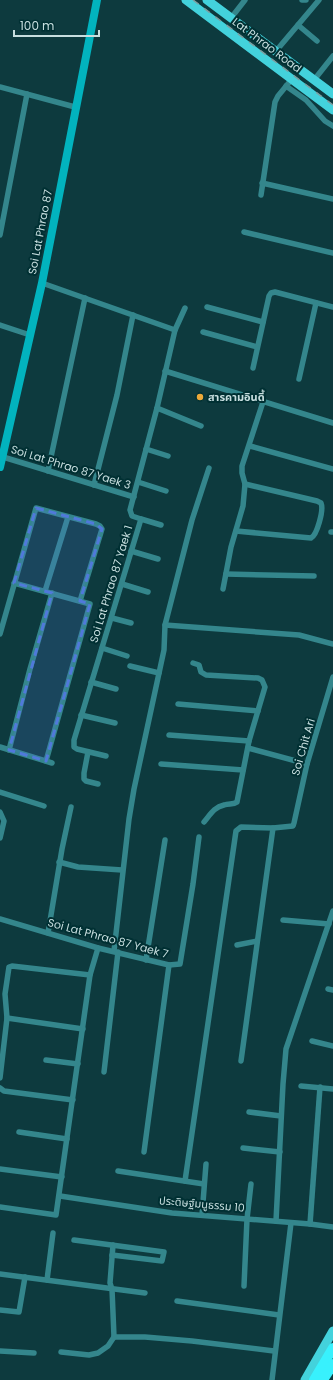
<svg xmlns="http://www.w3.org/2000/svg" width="333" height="1380" font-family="Poppins,'Noto Sans Thai',sans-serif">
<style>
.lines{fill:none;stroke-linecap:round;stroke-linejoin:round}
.street{stroke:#34868c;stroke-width:5.5}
.secondary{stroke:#02b3be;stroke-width:8}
.primary{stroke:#43d2dc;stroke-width:9}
.highway{stroke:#38f1fd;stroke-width:10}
.rail{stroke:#7d9d9f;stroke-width:1.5;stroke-dasharray:7 7;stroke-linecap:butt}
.marked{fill:#5079da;fill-opacity:0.2;stroke:#5079da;stroke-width:3;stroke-dasharray:8 5;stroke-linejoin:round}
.poi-dot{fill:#eca93a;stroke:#003033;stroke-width:1.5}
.labels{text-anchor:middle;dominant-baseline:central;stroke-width:4;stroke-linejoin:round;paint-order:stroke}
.street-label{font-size:11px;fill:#c7dedf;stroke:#003033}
.poi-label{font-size:11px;font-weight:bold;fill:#c7dedf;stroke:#003033;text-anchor:start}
</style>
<rect width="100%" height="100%" fill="#0d3a3e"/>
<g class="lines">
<g class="street">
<path d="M302 0H306"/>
<path d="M231 18 245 0"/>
<path d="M298 25 317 41"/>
<path d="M276 51 319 0"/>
<path d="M314 80 333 56"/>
<path d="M286 86 306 100 325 121 333 126"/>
<path d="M0 87 75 107"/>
<path d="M262 183 333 199"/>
<path d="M261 195 275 102 278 96 292 79"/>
<path d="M244 232 333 253"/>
<path d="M0 235 27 94"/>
<path d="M42 283 175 330"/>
<path d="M207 307 263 322"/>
<path d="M0 325 30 335"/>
<path d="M203 332 257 347"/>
<path d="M253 368 269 296 271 293 275 292 333 307"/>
<path d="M165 371 333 423"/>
<path d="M299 379 316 303"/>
<path d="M157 408 201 426"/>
<path d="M250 446 333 469"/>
<path d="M146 449 168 456"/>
<path d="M3 457 134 497"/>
<path d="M48 471 85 298"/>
<path d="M138 482 166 491"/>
<path d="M94 485 117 395 133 315"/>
<path d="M141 519 161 525"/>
<path d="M236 531 311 538C317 535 324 510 321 503L317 501 245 484"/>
<path d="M331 532H333"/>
<path d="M131 551 158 559"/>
<path d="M226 574 314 576"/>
<path d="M14 583 90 604 46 761"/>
<path d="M122 584 148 592"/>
<path d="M223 589 231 547 243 506 245 484 242 473V466L263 402"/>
<path d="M45 591 68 517"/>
<path d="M112 618 131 623"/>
<path d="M165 625 299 635 333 644"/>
<path d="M0 634 36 508 96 524 100 526 102 529 80 601"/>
<path d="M102 648 127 656"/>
<path d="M193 663 199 665 201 672 206 675 258 678 262 680 265 687 249 741 237 802C233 805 229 803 224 805 214 807 210 815 204 822"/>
<path d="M130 666 159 673"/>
<path d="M91 682 116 689"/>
<path d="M178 704 258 711"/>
<path d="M81 715 115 723"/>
<path d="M169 735 249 741"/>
<path d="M0 747 52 763"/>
<path d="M248 748 307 764"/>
<path d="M9 750 30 669 52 593"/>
<path d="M88 752 84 773V779L86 781 98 784"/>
<path d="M106 756 77 749 74 747V740L141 519 132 516 130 510 157 408 175 330 185 308"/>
<path d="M161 764 243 770"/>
<path d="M0 792 44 806"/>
<path d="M0 812 4 821 0 838"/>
<path d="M59 862 78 867 122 870"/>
<path d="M0 919 98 948 169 965 180 964 193 884 199 837"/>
<path d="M283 920 329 924"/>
<path d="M48 933 62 849 71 807"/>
<path d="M237 945 257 941"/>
<path d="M114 951 129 819 134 789 164 650 165 625 192 520 209 468"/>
<path d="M146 960 165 840"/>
<path d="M328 989 333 990"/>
<path d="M7 1018 83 1029"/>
<path d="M312 1041 333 1046"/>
<path d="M46 1060 78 1064"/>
<path d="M241 1061 273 828"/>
<path d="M104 1072 118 952"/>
<path d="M0 1078 7 1018 5 994 9 967 12 966 90 975"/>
<path d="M301 1086 333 1089"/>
<path d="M0 1088 4 1091 73 1100"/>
<path d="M249 1112 281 1116"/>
<path d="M19 1132 67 1139"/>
<path d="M243 1148 280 1152"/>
<path d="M144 1152 169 965"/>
<path d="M0 1169 62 1177"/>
<path d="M118 1171 204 1184"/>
<path d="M185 1181 236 831 241 827 273 828 293 826 294 823 307 764 333 677"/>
<path d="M60 1196 172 1213 310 1224 333 1227"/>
<path d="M0 1207 56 1215 90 975 98 948"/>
<path d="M202 1215 206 1164"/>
<path d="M276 1221 283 1084 286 1049 333 911"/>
<path d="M310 1224 320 1087"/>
<path d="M74 1240 164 1252 162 1261 112 1255"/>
<path d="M0 1274 145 1293"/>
<path d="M47 1280 53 1233"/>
<path d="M244 1286 247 1219 251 1184"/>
<path d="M177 1301 279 1315"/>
<path d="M0 1310 19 1312 25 1277"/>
<path d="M114 1337H145L192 1341 274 1351"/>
<path d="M0 1351 34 1353"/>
<path d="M61 1352 89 1355 98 1353 108 1346 114 1337 112 1289 110 1283 113 1245"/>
<path d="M272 1380 291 1223"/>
</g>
<path class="secondary" d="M0 467 42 283 97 0"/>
<g class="primary">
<path d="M186 0 333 110"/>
<path d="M207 0 333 94"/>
<path d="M305 1380 333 1331"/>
</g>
<g class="highway">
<path d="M314 1380 333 1348"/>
<path d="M323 1380 333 1364"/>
</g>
<path class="rail" d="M193 0 333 105"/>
</g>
<path class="marked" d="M36 508 96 524 102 529 80 601 90 604 46 761 9 750 52 593 14 583Z"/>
<circle class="poi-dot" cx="200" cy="397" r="4"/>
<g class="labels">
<g class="street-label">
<text transform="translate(267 45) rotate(37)">Lat Phrao Road</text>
<text transform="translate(40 232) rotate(-79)">Soi Lat Phrao 87</text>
<text transform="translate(71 467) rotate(17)">Soi Lat Phrao 87 Yaek 3</text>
<text transform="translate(111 584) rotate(-73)">Soi Lat Phrao 87 Yaek 1</text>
<text transform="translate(303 747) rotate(-74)">Soi Chit Ari</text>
<text transform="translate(108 938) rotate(15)">Soi Lat Phrao 87 Yaek 7</text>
<text transform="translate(202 1204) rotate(5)">ประดิษฐ์มนูธรรม 10</text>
</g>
<g class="poi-label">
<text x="208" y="397">สารคามอินดี้</text>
</g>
</g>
<path d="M14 30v6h85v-6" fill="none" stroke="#c7dedf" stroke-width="2"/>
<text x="20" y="30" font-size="12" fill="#c7dedf" stroke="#003033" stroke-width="3" paint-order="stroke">100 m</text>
</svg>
